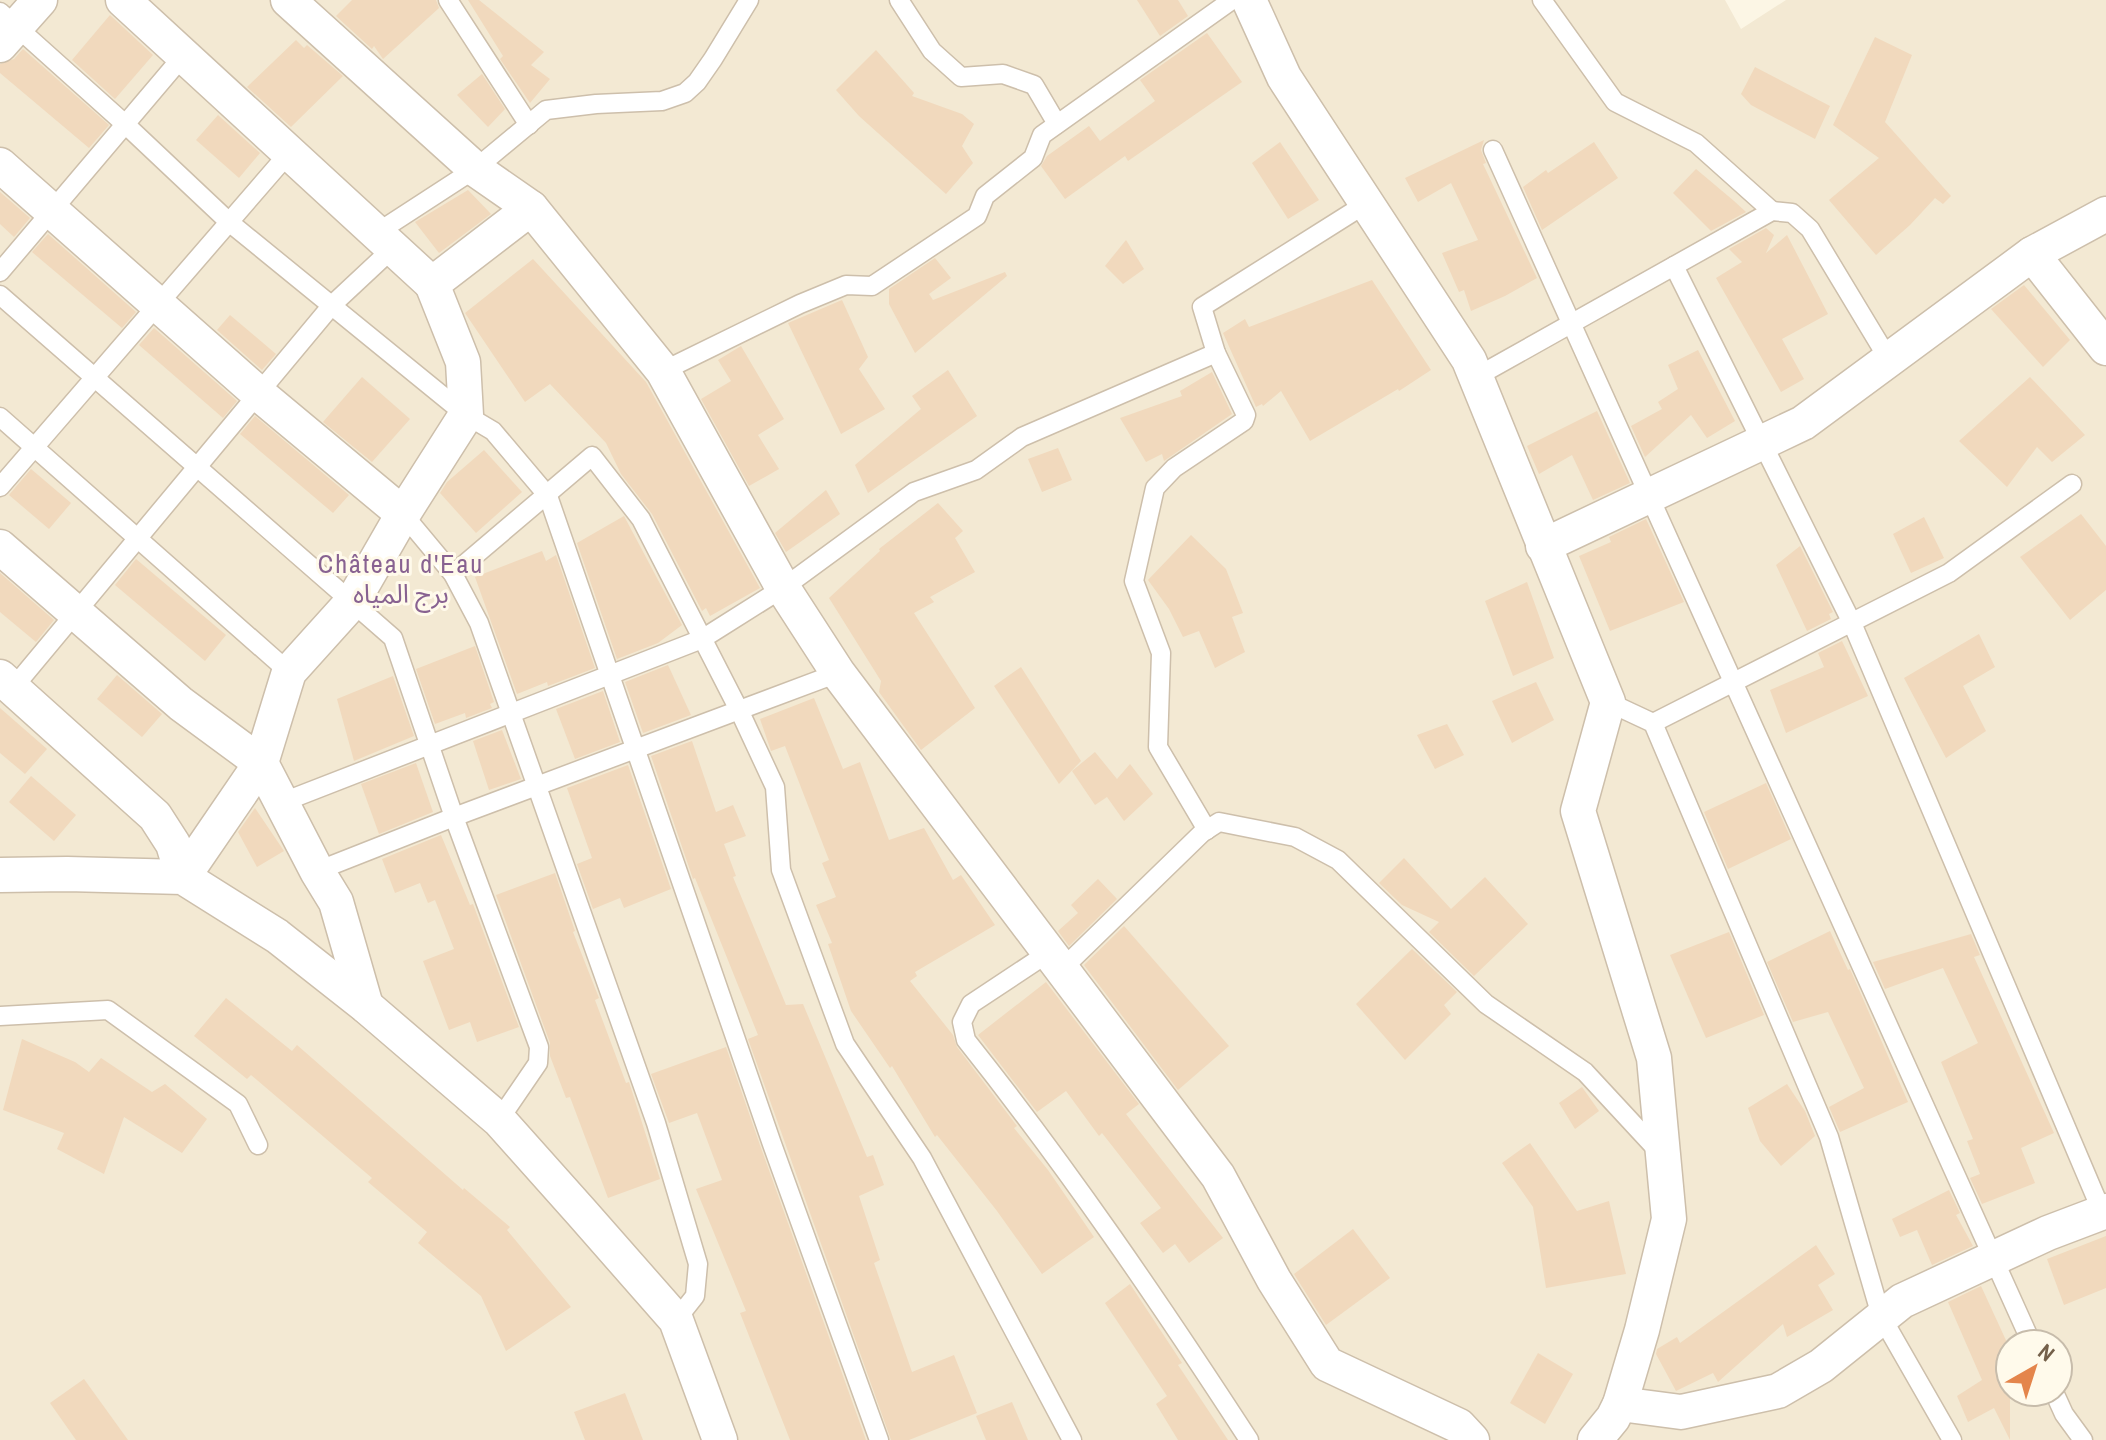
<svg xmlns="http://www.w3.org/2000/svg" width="2106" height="1440" font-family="'Archivo Narrow','Noto Sans Arabic',sans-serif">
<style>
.residential{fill:#f3e9d3;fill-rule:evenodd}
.building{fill:#f1d9bd}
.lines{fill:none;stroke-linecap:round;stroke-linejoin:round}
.service-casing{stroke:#cdbfab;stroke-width:21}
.minor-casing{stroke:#cdbfab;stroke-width:37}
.service{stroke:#fff;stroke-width:18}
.minor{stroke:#fff;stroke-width:34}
.labels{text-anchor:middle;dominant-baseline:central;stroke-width:6;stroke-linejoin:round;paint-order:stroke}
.quarter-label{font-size:26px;letter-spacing:2px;fill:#886291;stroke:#fffaeb}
</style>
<rect width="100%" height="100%" fill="#fcf6e5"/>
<path class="residential" d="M0 0H1725L1741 29 1786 0H2106V1440H0ZM2010 1344H2058V1392H2010Z"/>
<g class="building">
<path d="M352 0H436L439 8 383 59 374 46 372 49 336 16Z"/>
<path d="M468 0H479L544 52 531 65 550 79 530 103 500 59 503 56Z"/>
<path d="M1137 0H1178L1188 16 1160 36Z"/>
<path d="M110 15 153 55 115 99 72 60Z"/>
<path d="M1207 33 1242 82 1128 161 1125 156 1065 199 1041 166 1047 156 1089 126 1100 141 1155 101 1140 80Z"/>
<path d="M1875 37 1912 55 1885 122 1951 196 1943 204 1935 198 1910 225 1876 255 1829 200 1879 158 1833 125Z"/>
<path d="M296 40 304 48 307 45 343 76 291 127 247 87Z"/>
<path d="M23 49 109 125 89 148 0 73V64L14 59Z"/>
<path d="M876 50 914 93 912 96 962 114 974 124 962 146 973 163 946 194 859 116 836 90Z"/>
<path d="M1755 67 1830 106 1815 139 1751 105 1741 94Z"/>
<path d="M482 74 505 109 488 127 457 95Z"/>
<path d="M218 115 260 153 239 178 196 140Z"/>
<path d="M1484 140 1481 150 1486 163 1483 164 1537 278 1505 296 1471 311 1464 290 1459 292 1442 253 1478 240 1451 183 1418 202 1405 178Z"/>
<path d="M1280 142 1319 200 1288 219 1252 163Z"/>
<path d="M1594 142 1618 178 1542 230 1523 187 1546 170 1548 173Z"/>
<path d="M1696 169 1734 201 1746 212 1711 231 1673 193Z"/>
<path d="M468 190 491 214 439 253 415 222Z"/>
<path d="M0 192 30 218 14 237 0 224Z"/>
<path d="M1766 228 1774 235 1766 253 1787 235 1828 314 1782 339 1804 379 1781 392 1716 278 1742 262 1729 249Z"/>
<path d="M48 234 136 312 122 328 32 252Z"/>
<path d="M1126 240 1144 269 1123 284 1105 266Z"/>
<path d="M935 258 951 278 929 294 933 300 1005 272 1007 276 915 353 889 304V289Z"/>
<path d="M533 259 646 382 760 588 710 616 706 608 702 611 652 514 621 474 606 443 550 384 525 402 465 313Z"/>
<path d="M1372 280 1431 370 1399 391 1398 389 1310 441 1281 391 1263 406 1262 404 1256 407 1223 333 1245 319 1249 327Z"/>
<path d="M2024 285 2070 340 2043 367 1991 309Z"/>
<path d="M842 300 868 357 859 369 885 409 841 434 788 323Z"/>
<path d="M230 315 276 354 262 370 217 330Z"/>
<path d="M154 328 237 401 223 418 139 345Z"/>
<path d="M741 346 784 419 758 435 779 469 749 486 701 399 731 381 718 360Z"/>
<path d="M1698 350 1735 421 1707 438 1691 415 1645 457 1631 426 1662 409 1658 402 1678 389 1668 365Z"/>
<path d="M948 370 977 416 868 493 855 465 921 409 912 396Z"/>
<path d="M1212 372 1232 414 1164 461 1162 454 1146 462 1120 418 1182 396 1180 391Z"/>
<path d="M362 377 410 419 372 462 323 422Z"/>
<path d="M2030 377 2085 435 2052 462 2037 447 2007 487 1959 441Z"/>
<path d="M1597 411 1630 483 1593 500 1572 455 1539 474 1527 446Z"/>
<path d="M255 416 349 495 333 513 240 434Z"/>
<path d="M1058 448 1072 480 1042 492 1028 459Z"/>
<path d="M484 450 522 492 476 533 440 493 447 482Z"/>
<path d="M31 469 71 503 49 529 9 495Z"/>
<path d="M826 490 840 514 786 552 775 533Z"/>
<path d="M938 503 963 531 955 538 975 572 930 597 934 602 914 613 975 708 921 750 879 692 881 681 829 598 880 551 879 549Z"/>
<path d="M2081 514 2106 546V590L2070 620 2020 557Z"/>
<path d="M624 516 682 625 658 643 617 659 577 543Z"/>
<path d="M1924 517 1944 558 1911 573 1893 534Z"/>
<path d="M1646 519 1684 602 1610 631 1579 556 1611 542 1609 537Z"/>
<path d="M1191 535 1226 569 1243 613 1232 617 1245 652 1215 668 1199 631 1183 637 1169 609 1148 580Z"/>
<path d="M1800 546 1833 612 1829 614 1831 619 1807 631 1776 565Z"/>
<path d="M542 551 546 561 556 555 595 668 548 686 547 682 517 694 475 577Z"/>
<path d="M136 559 226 635 205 661 115 585Z"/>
<path d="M0 573 54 620 36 642 0 612Z"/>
<path d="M1527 582 1554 658 1513 676 1485 601Z"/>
<path d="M1979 634 1995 667 1963 686 1986 731 1946 758 1904 678Z"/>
<path d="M1842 641 1868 696 1786 733 1770 690 1824 667 1818 653Z"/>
<path d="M475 646 494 702 490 704 492 708 466 718 465 713 435 724 416 669Z"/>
<path d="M668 665 691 715 643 733 625 682Z"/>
<path d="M1021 667 1081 761 1059 784 994 686Z"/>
<path d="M117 675 162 714 142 737 97 699Z"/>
<path d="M393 676 414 736 354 761 337 699Z"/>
<path d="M1536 682 1554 720 1512 743 1492 701Z"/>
<path d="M603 691 620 742 575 759 556 709Z"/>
<path d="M814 698 843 769 860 762 889 840 924 828 953 880 961 875 995 925 915 972 917 976 910 981 953 1035 957 1047 1017 1126 1014 1128 1048 1170 1094 1237 1042 1274 997 1211 937 1135 935 1137 892 1066 890 1068 851 1011 828 944 832 943 816 905 836 897 822 863 829 860 785 746 771 751 760 719Z"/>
<path d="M0 708 47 749 25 774 0 753Z"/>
<path d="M1447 724 1464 755 1435 769 1417 735Z"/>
<path d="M502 730 521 779 489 790 473 741Z"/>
<path d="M692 741 716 812 733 805 746 836 724 844 736 876 733 877 786 1005 803 1004 867 1157 873 1155 884 1185 859 1196 880 1260 874 1263 912 1372 954 1355 977 1413 909 1440H891L748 1039 758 1035 695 878 693 879 651 756Z"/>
<path d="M1095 752 1117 779 1130 764 1153 794 1124 821 1107 797 1095 805 1072 771Z"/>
<path d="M416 763 433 812 379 834 361 784Z"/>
<path d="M628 765 671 889 624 908 620 898 593 909 577 864 592 858 567 788Z"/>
<path d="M31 776 76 815 54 841 9 802Z"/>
<path d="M1766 783 1791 839 1728 869 1704 812Z"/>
<path d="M255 808 284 851 257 867 238 832Z"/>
<path d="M441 835 470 905 473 904 519 1027 477 1042 470 1022 449 1030 423 961 454 949 435 900 428 903 420 883 395 893 382 859Z"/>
<path d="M1404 858 1451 909 1485 877 1528 924 1474 976 1429 932 1439 922 1402 905 1379 883Z"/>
<path d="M555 873 575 931 573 932 599 998 595 1000 626 1083 629 1082 660 1179 608 1198 570 1097 566 1098 550 1056V1043L496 895Z"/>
<path d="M1098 879 1117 899 1069 946 1058 931 1078 913 1071 905Z"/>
<path d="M1124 926 1229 1046 1178 1090 1084 965Z"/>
<path d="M1830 931 1848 970 1850 969 1908 1102 1840 1132 1829 1107 1864 1088 1828 1012 1793 1022 1767 962Z"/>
<path d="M1729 932 1764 1015 1706 1038 1670 955Z"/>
<path d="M1971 934 1980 955 1974 957 2054 1133 2021 1148 2035 1183 1982 1204 1970 1178 1980 1174 1967 1141 1973 1139 1941 1062 1978 1043 1943 968 1885 989 1873 962Z"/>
<path d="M1412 949 1457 992 1444 1005 1451 1014 1405 1060 1356 1004Z"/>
<path d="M1046 982 1139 1104 1126 1114 1223 1238 1189 1263 1175 1244 1163 1253 1140 1223 1161 1208 1102 1133 1099 1136 1066 1091 1037 1112 978 1035Z"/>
<path d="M226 998 292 1051 297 1045 463 1190 464 1188 510 1227 507 1230 571 1307 506 1351 481 1296 418 1243 427 1232 368 1182 372 1178 251 1075 247 1079 194 1036Z"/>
<path d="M22 1039 75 1062 89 1072 101 1058 152 1092 165 1084 207 1119 182 1153 124 1117 104 1174 57 1149 64 1133 3 1110Z"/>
<path d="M726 1047 761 1148 866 1440H790L740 1313 746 1311 696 1189 722 1180 697 1113 669 1123 651 1074Z"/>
<path d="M1787 1084 1805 1111 1815 1136 1781 1166 1760 1141 1748 1108Z"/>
<path d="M1582 1087 1599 1111 1575 1129 1559 1103Z"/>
<path d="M1530 1143 1577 1211 1609 1201 1626 1274 1546 1288 1533 1207 1502 1163Z"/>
<path d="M1949 1190 1960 1213 1956 1215 1973 1246 1932 1265 1917 1230 1900 1237 1892 1219Z"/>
<path d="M1353 1229 1390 1278 1326 1325 1294 1274Z"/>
<path d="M2106 1236V1288L2064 1305 2047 1259Z"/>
<path d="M1816 1245 1835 1274 1818 1285 1833 1310 1787 1337 1783 1324 1718 1382 1713 1373 1676 1391 1656 1354 1657 1349 1677 1337 1680 1343Z"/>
<path d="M1130 1284 1182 1363 1178 1365 1228 1440H1178L1156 1404 1167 1396 1105 1303Z"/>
<path d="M1981 1286 2010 1349V1440L1994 1408 1968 1422 1957 1396 1982 1380 1948 1302Z"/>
<path d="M1538 1353 1573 1374 1545 1424 1510 1403Z"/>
<path d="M84 1379 128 1440H76L50 1403Z"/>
<path d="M625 1393 643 1440H585L574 1412Z"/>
<path d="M1012 1402 1028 1440H986L976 1416Z"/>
</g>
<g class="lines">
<g class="service-casing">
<g id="service">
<path d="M448 0 529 125"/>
<path d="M899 0 932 51 961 77 1003 74 1034 85 1057 124"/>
<path d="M1542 0 1615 102 1696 143 1772 211"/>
<path d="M0 12 125 124 229 222 466 415 493 431 548 496 772 1144 879 1440"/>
<path d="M1493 150 2032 1344"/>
<path d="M375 234 475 169 546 110 596 104 662 101 685 93 697 82 713 59 749 0"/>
<path d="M1674 266 1852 623 2102 1212"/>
<path d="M0 272 183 56"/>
<path d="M0 295 393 638 454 817 539 1047 538 1063 499 1120"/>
<path d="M663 371 800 304 846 285 872 286 977 216 985 196 1033 158 1042 135 1232 0"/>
<path d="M1476 377 1772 211 1792 213 1810 229 1889 360"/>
<path d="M0 417 289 672"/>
<path d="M0 487 288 154"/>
<path d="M403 514 453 574 479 623 656 1123 698 1264 695 1296 676 1320"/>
<path d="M453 574 592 456 641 519 740 712 775 787 781 870 845 1044 922 1158 1072 1440"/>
<path d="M13 688 332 305 392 249"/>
<path d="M1608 702 1653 723 1829 1137 1881 1316 1952 1440"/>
<path d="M1653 723 1949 573 2072 484"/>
<path d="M283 802 702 639 783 588 914 492 976 470 1022 437 1216 353 1202 307 1367 203"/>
<path d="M1207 830 1158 747 1161 653 1134 581 1155 488 1174 468 1244 421 1246 415 1216 353"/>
<path d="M317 871 454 817 838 673"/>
<path d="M1048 953 971 1004 962 1022 966 1040C1068 1168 1160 1303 1249 1440"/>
<path d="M1061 970 1202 833 1219 822 1295 837 1338 860 1486 1004 1585 1072 1661 1154"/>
<path d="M0 1016 108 1010 238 1104 258 1145"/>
<path d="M2054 1392 2064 1414 2083 1440"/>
</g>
</g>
<g class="minor-casing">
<g id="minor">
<path d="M123 0 432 284"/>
<path d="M288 0 475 169 531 208 663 371 783 588 838 673 1218 1176 1274 1280 1327 1364 1459 1426 1472 1440"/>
<path d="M1249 0 1284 77 1469 360 1608 702 1578 811 1654 1058 1669 1219 1642 1330 1620 1404 1613 1418 1595 1440"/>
<path d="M0 45 40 0"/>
<path d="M0 165 259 394 403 514"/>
<path d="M2032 254 2106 348"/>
<path d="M1543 546 1803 423 2032 254 2106 214"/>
<path d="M0 547 181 704 261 763 317 871 336 902 366 1006"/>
<path d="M0 677 155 816 173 844 183 877"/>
<path d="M0 875 67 874 183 877 277 936 366 1006 499 1120 582 1213 676 1320 720 1440"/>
<path d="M183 877 261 763 289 672 353 601 403 514 466 415 463 362 432 284 531 208"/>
<path d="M1620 1404 1681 1412 1778 1391 1821 1366 1902 1301 2048 1233 2106 1211"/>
</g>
</g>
<use href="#service" class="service"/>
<use href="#minor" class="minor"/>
</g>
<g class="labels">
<g class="quarter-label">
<text x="401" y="563">Château d'Eau<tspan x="401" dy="30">برج المياه</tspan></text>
</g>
</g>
<g transform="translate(2034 1368) rotate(39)"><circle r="38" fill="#fffaeb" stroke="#c7bcab" stroke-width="2"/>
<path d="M0-6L14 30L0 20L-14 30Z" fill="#e4854b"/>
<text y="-12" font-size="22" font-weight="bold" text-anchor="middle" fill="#74604a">N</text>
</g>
</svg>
